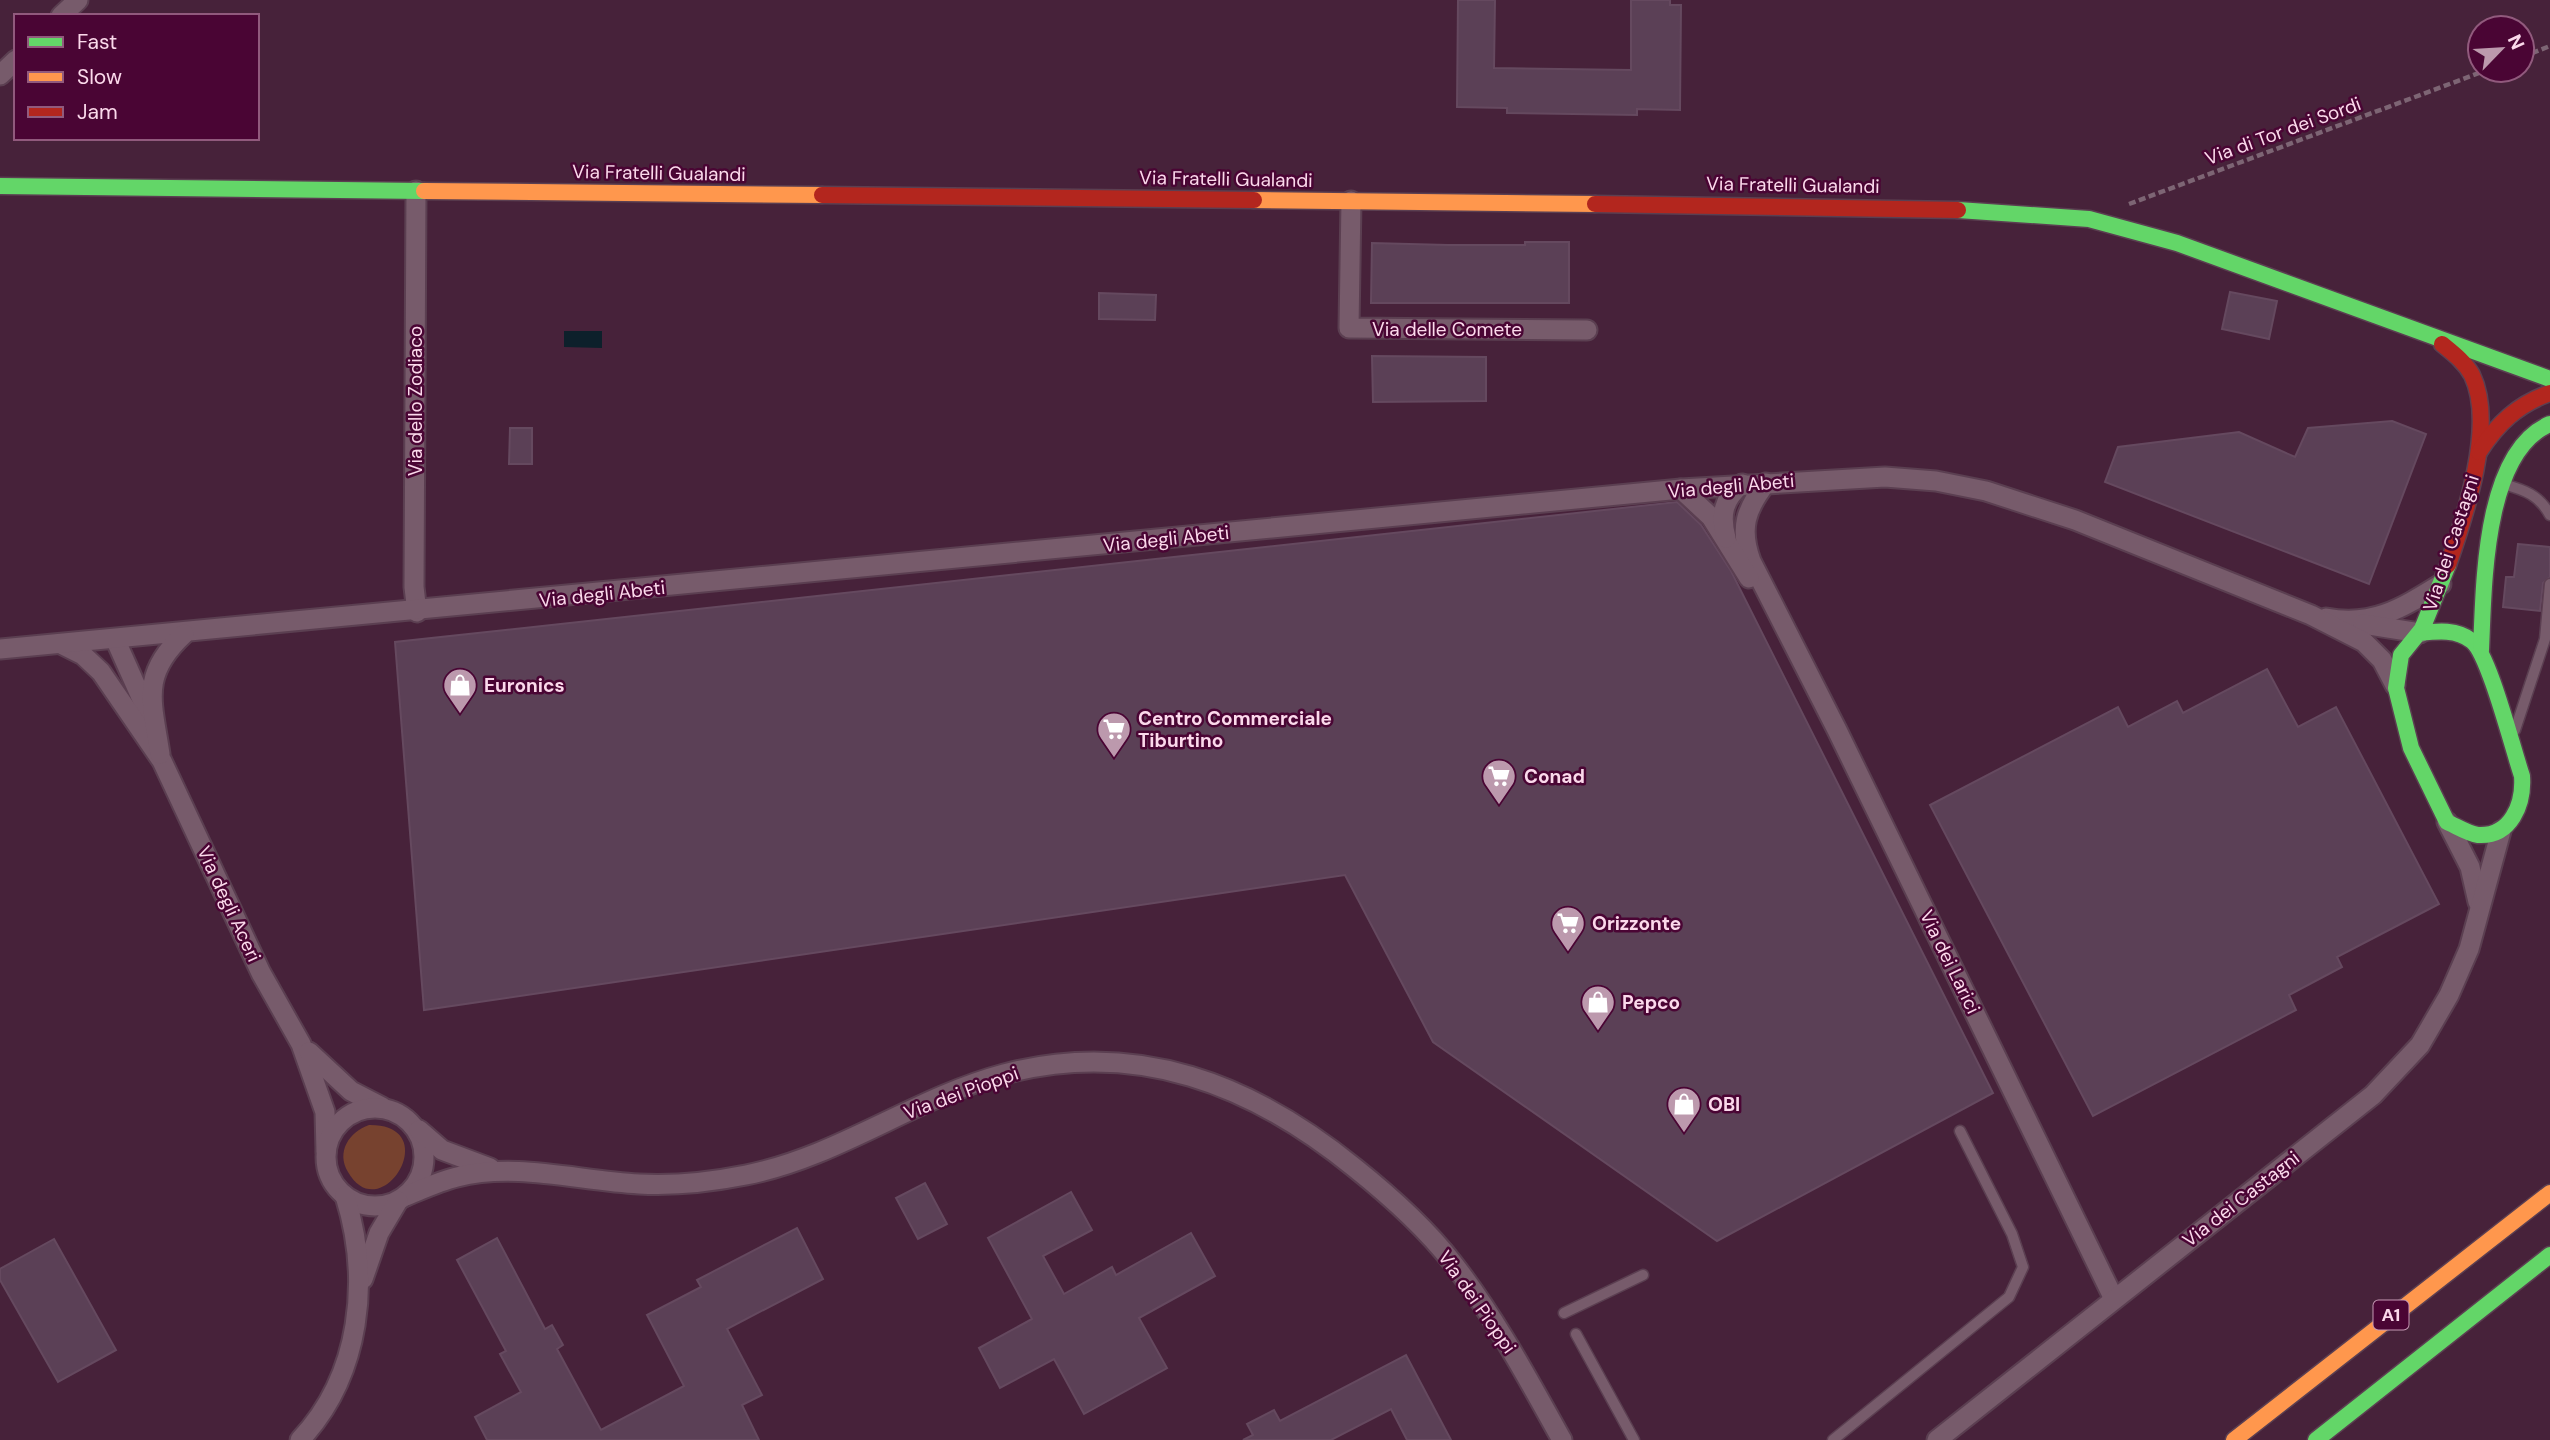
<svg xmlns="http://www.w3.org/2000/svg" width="2550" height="1440" font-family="'DM Sans',sans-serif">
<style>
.green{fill:#77422f}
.water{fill:#0d202b}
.building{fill:#5b4056;stroke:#65495f;stroke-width:2}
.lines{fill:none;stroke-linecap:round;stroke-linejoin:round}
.lane-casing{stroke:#5b3f51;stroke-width:13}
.street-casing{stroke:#5b3f51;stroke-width:23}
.fast-casing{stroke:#5b3f51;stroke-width:19}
.slow-casing{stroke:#5b3f51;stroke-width:19}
.jam-casing{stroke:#5b3f51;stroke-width:19}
.path{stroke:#7d6574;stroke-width:4.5;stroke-dasharray:7 3.5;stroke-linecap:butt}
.lane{stroke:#775b6b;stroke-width:10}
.street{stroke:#775b6b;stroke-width:19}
.fast{stroke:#63d668;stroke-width:16}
.slow{stroke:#ff974d;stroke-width:16}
.jam{stroke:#b3261e;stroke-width:16}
.labels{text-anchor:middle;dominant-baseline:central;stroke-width:5;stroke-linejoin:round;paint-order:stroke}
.shield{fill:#4a0534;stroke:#c699b4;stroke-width:2}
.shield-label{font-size:18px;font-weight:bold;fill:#fbd9eb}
.street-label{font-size:19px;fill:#fbd9eb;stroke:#4a0534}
.poi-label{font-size:19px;font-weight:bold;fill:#fbd9eb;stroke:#4a0534;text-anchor:start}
</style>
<rect width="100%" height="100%" fill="#47223a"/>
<path class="green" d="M369 1125C446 1124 381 1230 348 1172 336 1152 349 1132 369 1125Z"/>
<path class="water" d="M564 331H602V348L564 347Z"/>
<g class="building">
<path d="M1458 0H1495L1494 68 1631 70V0H1670V5H1681L1680 110 1637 109V115L1507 113V108L1457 107Z"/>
<path d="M1525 242H1569V303H1371L1372 243 1448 245H1525Z"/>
<path d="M2230 292 2277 301 2269 339 2222 329Z"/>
<path d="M1099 293 1156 295 1155 320 1099 319Z"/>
<path d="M1372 356 1486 357V401L1373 402Z"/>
<path d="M2392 421 2426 434 2369 584 2105 482 2118 447 2239 432 2295 457 2308 428Z"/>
<path d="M510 428H532V464H509Z"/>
<path d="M1677 502 1701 525 1731 571 1993 1093 1717 1241 1433 1042 1345 875 424 1010 395 642Z"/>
<path d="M2518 544 2550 547V577L2543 583 2540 611 2503 607 2506 577H2514Z"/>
<path d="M2267 669 2298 727 2336 707 2439 904 2337 957 2342 967 2289 995 2296 1010 2093 1116 1930 805 2118 707 2128 727 2177 701 2183 713Z"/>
<path d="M925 1183 947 1224 918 1239 896 1198Z"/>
<path d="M1071 1192 1092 1230 1043 1256 1064 1294 1112 1267 1116 1275 1191 1233 1215 1276 1139 1318 1167 1368 1084 1414 1054 1359 1000 1388 979 1348 1032 1319 988 1238Z"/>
<path d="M797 1228 823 1279 727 1329 762 1395 742 1405 759 1440H487L475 1417 521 1392 500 1354 506 1351 457 1260 497 1238 545 1329 552 1325 563 1345 557 1349 601 1430 684 1386 647 1315 701 1287 697 1280Z"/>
<path d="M54 1239 116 1350 58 1382 0 1280V1269Z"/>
<path d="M1406 1355 1451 1440H1407L1391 1409 1331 1440H1243L1253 1435 1247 1424 1274 1410 1280 1421Z"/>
</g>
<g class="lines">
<g class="lane-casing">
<g id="lane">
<path d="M2503 484C2525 490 2539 495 2550 515"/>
<path d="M2515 730 2545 639 2550 584"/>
<path d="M1564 1313 1643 1275"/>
<path d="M1576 1334 1634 1440"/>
<path d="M1833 1440 2009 1297 2023 1267 2012 1234 1960 1131"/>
</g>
</g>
<g class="street-casing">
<g id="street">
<path d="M61 16 78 0"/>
<path d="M0 75 16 60"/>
<path d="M416 191 414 587 417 612"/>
<path d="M1351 201 1349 328 1587 330"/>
<path d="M1766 483C1746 509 1739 528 1751 561L1837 730 2114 1299"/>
<path d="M1681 489 1711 517 1749 578"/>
<path d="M1726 538C1720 515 1723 499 1742 484"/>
<path d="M2326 618C2373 627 2402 608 2441 584"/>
<path d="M2363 624 2420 633"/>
<path d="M116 641 148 713"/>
<path d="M63 645 83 655 101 672 162 761 261 973 301 1044 325 1112 326 1151"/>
<path d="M0 649 1681 489 1885 477 1936 481 1986 491 2075 520 2311 615 2364 642 2382 660 2395 685"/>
<path d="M160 754C152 701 140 675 184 634"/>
<path d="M2447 822 2470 867 2478 902"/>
<path d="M309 1052 351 1091 382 1107"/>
<circle cx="375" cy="1157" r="49"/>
<path d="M419 1130 442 1150 490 1168"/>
<path d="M406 1196C423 1189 440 1181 457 1177 516 1162 579 1181 639 1184 675 1186 711 1182 746 1175 838 1157 914 1098 1004 1074 1137 1039 1252 1084 1355 1168 1390 1196 1424 1226 1452 1262 1495 1317 1528 1379 1562 1440"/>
<path d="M363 1279 379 1233 398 1201"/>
<path d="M300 1440C361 1375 371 1279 345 1196"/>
<path d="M1937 1440 2373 1095 2420 1045 2449 995 2469 949 2501 831"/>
</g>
</g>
<g class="fast-casing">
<g id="fast">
<path d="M0 186 424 191"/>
<path d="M1958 210 2089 219 2177 243 2550 379"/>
<path d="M2420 633C2438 631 2457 629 2472 641 2489 654 2513 750 2522 776 2524 804 2511 837 2478 835 2469 834 2456 826 2447 822L2411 748 2396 688 2401 655 2422 629 2448 565"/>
<path d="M2481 650C2484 587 2483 452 2550 424"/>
<path d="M2316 1440 2550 1255"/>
</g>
</g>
<g class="slow-casing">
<g id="slow">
<path d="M424 191 822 195"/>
<path d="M1254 200 1595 204"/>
<path d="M2234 1440 2550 1193"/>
</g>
</g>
<g class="jam-casing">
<g id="jam">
<path d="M822 195 1254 200"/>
<path d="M1595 204 1958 210"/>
<path d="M2442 344C2453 353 2465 362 2472 375 2496 425 2465 516 2448 565"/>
<path d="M2479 452C2497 424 2518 404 2550 393"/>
</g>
</g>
<g class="path">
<path d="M2522 57 2550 46"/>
<path d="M2129 204 2487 70"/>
</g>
<use href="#lane" class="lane"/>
<use href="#street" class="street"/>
<use href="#fast" class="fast"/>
<use href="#slow" class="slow"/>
<use href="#jam" class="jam"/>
</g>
<defs>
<g id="shop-pin" transform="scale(1.75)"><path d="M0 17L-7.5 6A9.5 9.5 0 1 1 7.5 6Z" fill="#bc99ad" stroke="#4a0534"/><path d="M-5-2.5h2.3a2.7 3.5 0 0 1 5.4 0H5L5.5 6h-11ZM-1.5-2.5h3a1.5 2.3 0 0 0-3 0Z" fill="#fff"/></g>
<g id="supermarket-pin" transform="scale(1.75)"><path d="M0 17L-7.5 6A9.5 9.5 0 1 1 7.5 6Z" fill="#bc99ad" stroke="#4a0534"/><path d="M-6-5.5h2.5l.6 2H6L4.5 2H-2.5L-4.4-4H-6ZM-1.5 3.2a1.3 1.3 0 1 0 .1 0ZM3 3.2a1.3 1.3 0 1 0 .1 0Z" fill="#fff"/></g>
</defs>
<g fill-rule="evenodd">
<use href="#shop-pin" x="460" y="685"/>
<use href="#supermarket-pin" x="1114" y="729"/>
<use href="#supermarket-pin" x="1499" y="776"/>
<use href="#supermarket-pin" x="1568" y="923"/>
<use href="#shop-pin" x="1598" y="1002"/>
<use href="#shop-pin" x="1684" y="1104"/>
</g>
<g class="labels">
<rect class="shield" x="2373.5" y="1300.5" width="35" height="29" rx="5"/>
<g class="shield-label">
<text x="2391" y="1315">A1</text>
</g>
<g class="street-label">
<text transform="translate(2283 131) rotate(-20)">Via di Tor dei Sordi</text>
<text transform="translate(659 173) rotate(1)">Via Fratelli Gualandi</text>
<text transform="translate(1226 179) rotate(1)">Via Fratelli Gualandi</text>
<text transform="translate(1793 185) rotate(1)">Via Fratelli Gualandi</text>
<text x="1447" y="329">Via delle Comete</text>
<text transform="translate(415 401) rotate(-90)">Via dello Zodiaco</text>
<text transform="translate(1731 486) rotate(-5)">Via degli Abeti</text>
<text transform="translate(1166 539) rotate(-6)">Via degli Abeti</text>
<text transform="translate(2451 543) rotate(-72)">Via dei Castagni</text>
<text transform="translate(602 594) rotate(-6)">Via degli Abeti</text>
<text transform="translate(229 904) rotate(65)">Via degli Aceri</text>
<text transform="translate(1950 962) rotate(64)">Via dei Larici</text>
<text transform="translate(961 1093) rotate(-20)">Via dei Pioppi</text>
<text transform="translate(2241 1199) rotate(-38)">Via dei Castagni</text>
<text transform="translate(1477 1302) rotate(55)">Via dei Pioppi</text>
</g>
<g class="poi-label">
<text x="484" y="685">Euronics</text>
<text x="1138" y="718">Centro Commerciale<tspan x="1138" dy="22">Tiburtino</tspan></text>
<text x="1524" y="776">Conad</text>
<text x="1592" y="923">Orizzonte</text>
<text x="1622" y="1002">Pepco</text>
<text x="1708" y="1104">OBI</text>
</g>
</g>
<rect x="14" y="14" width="245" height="126" fill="#4a0534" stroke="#915a7d" stroke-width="2"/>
<rect x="28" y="37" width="35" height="10" fill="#63d668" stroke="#915a7d" stroke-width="2"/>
<text x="77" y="49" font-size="21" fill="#fbd9eb">Fast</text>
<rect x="28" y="72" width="35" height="10" fill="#ff974d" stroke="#915a7d" stroke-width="2"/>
<text x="77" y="84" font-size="21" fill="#fbd9eb">Slow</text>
<rect x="28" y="107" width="35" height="10" fill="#b3261e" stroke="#915a7d" stroke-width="2"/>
<text x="77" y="119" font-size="21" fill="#fbd9eb">Jam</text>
<g transform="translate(2501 49) rotate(65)"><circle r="33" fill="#4a0534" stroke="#915a7d" stroke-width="2"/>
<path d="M0-5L12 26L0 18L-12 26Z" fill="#bc99ad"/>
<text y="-10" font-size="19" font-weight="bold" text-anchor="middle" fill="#fbd9eb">N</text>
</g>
</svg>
